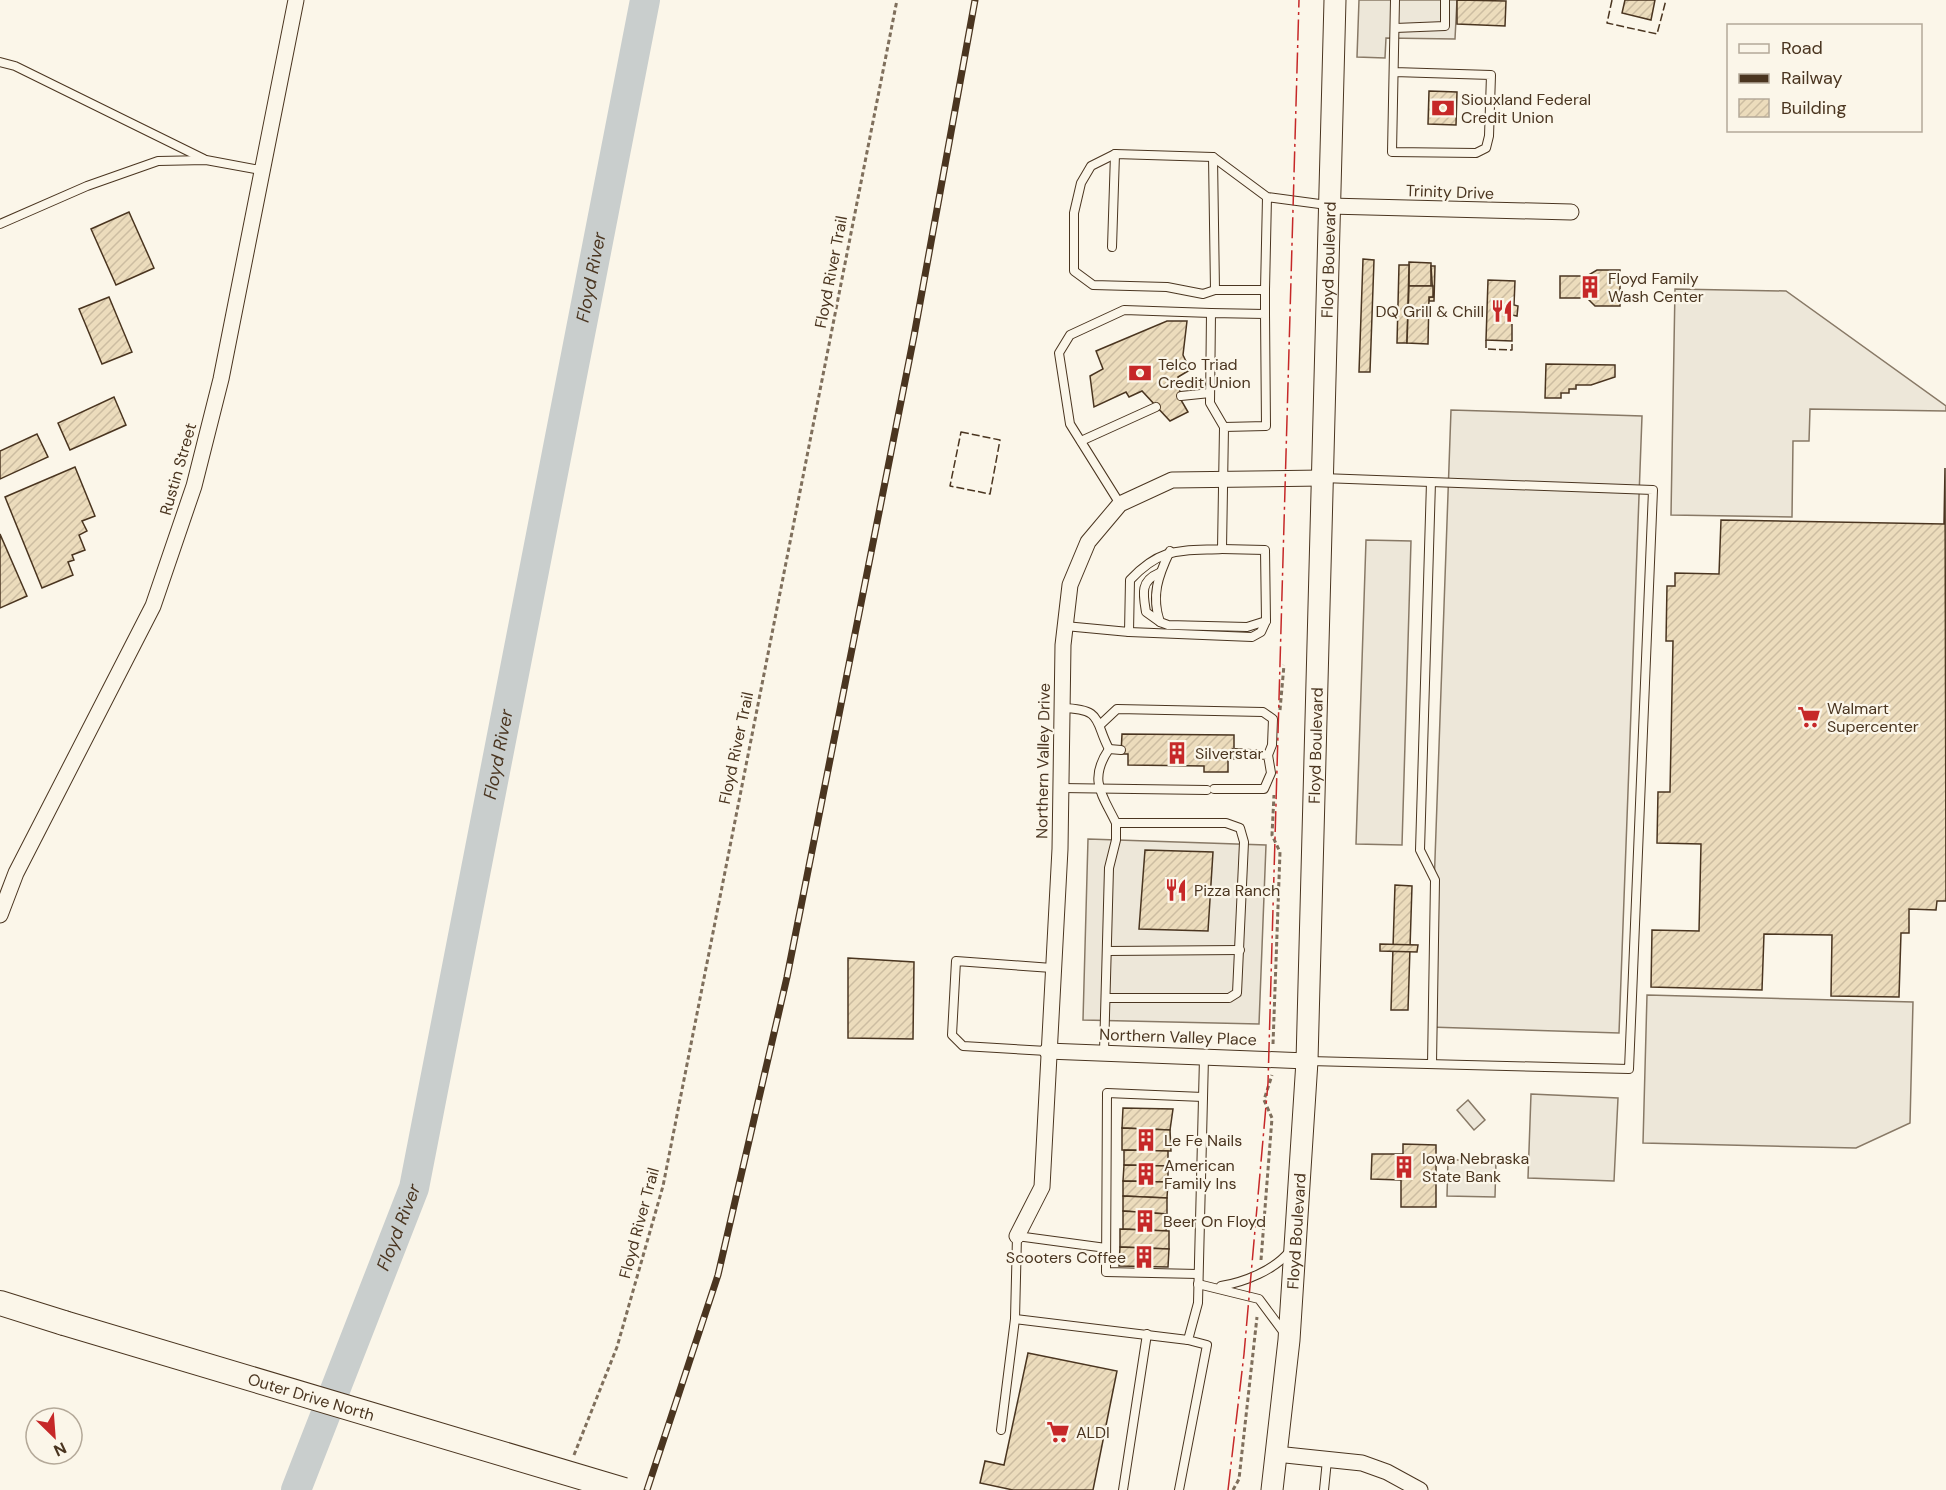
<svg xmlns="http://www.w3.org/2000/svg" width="1946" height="1490" font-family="'DM Sans',sans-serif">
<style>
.parking{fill:#ede7d9;stroke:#887966;stroke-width:1.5}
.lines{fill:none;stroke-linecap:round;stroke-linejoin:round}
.river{stroke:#c9cecd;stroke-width:30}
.building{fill:url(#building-hatch);stroke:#4a3520;stroke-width:1.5}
.lane-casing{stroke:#4a3520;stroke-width:10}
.street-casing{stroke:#4a3520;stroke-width:17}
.secondary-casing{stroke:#4a3520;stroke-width:23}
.primary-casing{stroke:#4a3520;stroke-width:26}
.path{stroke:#7f6f5c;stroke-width:3;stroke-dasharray:4.5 3;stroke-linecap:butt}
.lane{stroke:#fbf6e9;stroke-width:8}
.street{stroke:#fbf6e9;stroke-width:15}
.secondary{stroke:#fbf6e9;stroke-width:21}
.primary{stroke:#fbf6e9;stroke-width:24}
.rail-casing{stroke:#4a3520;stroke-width:7}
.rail{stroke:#fbf6e9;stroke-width:4.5;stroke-dasharray:14;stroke-linecap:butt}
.primary-bridge-casing{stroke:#4a3520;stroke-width:26;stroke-linecap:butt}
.primary-bridge{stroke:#fbf6e9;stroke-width:24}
.fence{stroke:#4a3520;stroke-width:1.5;stroke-dasharray:8 3;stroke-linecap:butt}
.power{stroke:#c62828;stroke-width:1.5;stroke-dasharray:21 4.5 3 4.5;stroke-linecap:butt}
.labels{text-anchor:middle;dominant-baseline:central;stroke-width:4.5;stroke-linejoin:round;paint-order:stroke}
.poi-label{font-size:16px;fill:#4a3520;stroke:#fbf6e9;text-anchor:start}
.street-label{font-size:16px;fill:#4a3520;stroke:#fbf6e9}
.water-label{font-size:18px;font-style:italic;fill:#4a3520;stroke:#fbf6e9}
</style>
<defs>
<pattern id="building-hatch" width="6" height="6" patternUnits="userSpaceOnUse" patternTransform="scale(1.5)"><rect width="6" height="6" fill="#ecdcbc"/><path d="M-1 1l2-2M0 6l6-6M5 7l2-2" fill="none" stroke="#ccbda1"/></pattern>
</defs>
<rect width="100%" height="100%" fill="#fbf6e9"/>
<g class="parking">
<path d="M1359 0H1457L1455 39 1386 38 1385 58 1357 57Z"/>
<path d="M1675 289 1786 291 1946 406V411L1810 409 1809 441H1793L1792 517 1671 515Z"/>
<path d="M1451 410 1642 416 1619 1033 1429 1027Z"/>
<path d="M1366 540 1411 541 1402 845 1356 844Z"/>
<path d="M1088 839 1266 845 1259 1024 1083 1020Z"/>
<path d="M1647 995 1913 1002 1910 1123 1856 1148 1643 1143Z"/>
<path d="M1531 1094 1618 1098 1614 1181 1528 1178Z"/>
<path d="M1468 1100 1485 1120 1474 1130 1457 1110Z"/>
<path d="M1448 1160H1496L1495 1197 1447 1196Z"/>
</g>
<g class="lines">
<path class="river" id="s1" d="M296 1490 414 1188 645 0"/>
</g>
<g class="building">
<path d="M1457 0 1506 1 1505 26 1457 24Z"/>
<path d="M1625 0H1655L1651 20 1622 13Z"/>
<path d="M1429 91 1457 92 1456 125 1428 124Z"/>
<path d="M129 212 154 268 116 285 91 229Z"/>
<path d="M1363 259 1374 260 1370 372H1359Z"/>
<path d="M1409 262 1431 263V286H1409Z"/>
<path d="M1399 265H1409L1407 343H1397Z"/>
<path d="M1431 266H1435L1434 301H1429V297H1433Z"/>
<path d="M1597 270H1620V306H1595L1587 298H1560V276H1587Z"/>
<path d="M1488 280 1515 281 1514 305 1518 306 1517 316 1512 315V341L1486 340Z"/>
<path d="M1409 286H1433V297H1429L1428 344 1407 343Z"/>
<path d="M109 297 132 352 102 364 79 309Z"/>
<path d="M1167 321H1187L1183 355 1190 370 1178 377 1181 400 1188 412 1170 421 1142 391 1129 397 1126 392 1094 407 1090 376 1103 369 1096 351Z"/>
<path d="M1546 364 1615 365V377L1591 385H1576V389H1569V393H1561V398H1545Z"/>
<path d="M114 397 126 425 70 450 58 423Z"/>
<path d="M37 434 48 457 0 479V451Z"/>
<path d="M75 467 95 516 82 521 87 531 79 535 85 550 72 555 74 560 68 562 73 575 42 588 5 497Z"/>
<path d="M1945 468 1946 901H1937L1936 910 1909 909V933H1901L1899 997 1831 996 1832 935 1764 934 1762 990 1651 987 1652 930 1699 931 1701 844 1657 843 1658 792H1670L1673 641H1666L1667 586H1675V573L1719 574 1721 520 1944 524Z"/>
<path d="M0 534 27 596 0 608Z"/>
<path d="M1122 734 1234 735V759H1228V772H1204V766L1128 765V754H1121Z"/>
<path d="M1145 850 1213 852 1208 931 1139 929Z"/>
<path d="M1395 885 1412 886 1408 1010H1391Z"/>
<path d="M1380 944 1418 945 1417 952 1380 951Z"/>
<path d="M848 958 914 962 913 1039 848 1038Z"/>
<path d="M1123 1108 1173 1109 1170 1130 1122 1128Z"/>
<path d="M1122 1128 1170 1130 1171 1151 1122 1150Z"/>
<path d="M1403 1144 1436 1145V1207H1401V1180L1371 1179 1372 1154H1403Z"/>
<path d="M1124 1150 1168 1151V1166L1124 1165Z"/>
<path d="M1124 1165 1168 1166V1182L1123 1181Z"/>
<path d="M1123 1181 1168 1182 1167 1198 1123 1196Z"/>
<path d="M1123 1196 1167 1198V1214L1123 1211Z"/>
<path d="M1123 1211 1167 1214 1166 1231 1123 1229Z"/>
<path d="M1120 1229 1169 1231V1249L1120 1247Z"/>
<path d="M1120 1247 1169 1249 1168 1267 1119 1266Z"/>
<path d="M1028 1353 1117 1371 1093 1490H1013L980 1483 985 1461 1004 1465Z"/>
</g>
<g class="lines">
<g class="lane-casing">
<g id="lane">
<path d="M1395 28 1445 26V0"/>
<path d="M0 62 15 66 204 159"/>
<path d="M1394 72 1491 75 1489 136 1486 148 1476 153 1392 152 1395 0"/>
<path d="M1213 157 1215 290"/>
<path d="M1267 197 1265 290H1215L1203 294 1167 287 1093 285 1074 271V213L1081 183 1091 166 1115 154 1213 157 1267 197 1327 205"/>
<path d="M0 224 87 186 158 161 206 160 260 170"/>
<path d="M1112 247 1115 154"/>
<path d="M1265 290V314"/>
<path d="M1181 396 1210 393"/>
<path d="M1081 441 1156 407"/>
<path d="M1431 482 1420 850 1435 880 1432 1064"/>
<path d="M1120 504 1070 424 1059 353 1070 335 1124 310 1211 313"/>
<path d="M1170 551C1158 576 1151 596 1160 622L1168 625 1247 627 1266 621"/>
<path d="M1159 573C1140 581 1143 594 1146 612L1160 622"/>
<path d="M1065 626 1129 632 1130 580C1161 547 1179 551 1222 549L1224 427 1266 426 1265 314 1211 313 1210 403 1224 427"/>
<path d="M1129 632 1252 637 1261 632 1266 621 1265 550 1222 549"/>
<path d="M1062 708C1104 709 1094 721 1109 749"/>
<path d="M1101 724 1117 709 1263 712 1273 719 1272 745 1268 755"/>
<path d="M1109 749C1088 780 1102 794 1116 823"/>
<path d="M1109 749 1121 750"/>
<path d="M1061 788 1207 790"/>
<path d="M1214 789H1264L1271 773 1268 755 1234 753"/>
<path d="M1107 951 1240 950"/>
<path d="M1047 1051 963 1046 952 1035 956 961 1052 968"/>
<path d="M1104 1052 1109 868 1116 840V823H1226L1240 828 1244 842 1237 993 1229 998H1106"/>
<path d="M1309 1061 1629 1069 1653 490 1322 478"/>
<path d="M1198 1274 1106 1272 1107 1093 1203 1097"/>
<path d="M1198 1284 1259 1299 1285 1334"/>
<path d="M1221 1286C1245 1282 1274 1270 1289 1252"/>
<path d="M1015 1319 1188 1340"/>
<path d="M1001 1430 1015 1319 1017 1236 1106 1248"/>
<path d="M1123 1490 1147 1334"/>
<path d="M1179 1490 1207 1345 1188 1340 1198 1303 1204 1057"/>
<path d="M1324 1490 1327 1460"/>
</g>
</g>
<g class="street-casing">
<g id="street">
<path d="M1329 206 1571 212"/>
<path d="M0 915 16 873 153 606 194 486 221 379 296 0"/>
<path d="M1047 1051 1307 1061"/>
<path d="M1017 1236 1042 1187 1060 849 1063 645 1070 585 1088 542 1120 504 1172 480 1322 478"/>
<path d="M1276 1454 1362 1463 1387 1472 1420 1490"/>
</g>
</g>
<g class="secondary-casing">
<g id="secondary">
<path id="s2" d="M1272 1490 1289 1340 1307 1061 1335 0"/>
</g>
</g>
<g class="primary-casing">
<path id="primary" d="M0 1303 64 1323"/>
</g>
<g class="path">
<path d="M1280 710 1284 665"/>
<path d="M1273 1044 1280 852 1272 835 1274 795"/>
<path d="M1261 1260 1272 1118 1264 1100 1272 1075"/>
<path d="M574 1455 617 1347 663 1186 897 0"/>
<path d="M1233 1490 1239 1479 1257 1317"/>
</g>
<use href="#lane" class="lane"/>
<use href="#street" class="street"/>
<use href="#secondary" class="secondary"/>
<use href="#primary" class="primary"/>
<g class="rail-casing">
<path id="rail" d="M647 1490 718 1275 787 977 914 336 975 0"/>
</g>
<use href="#rail" class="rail"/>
<g class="primary-bridge-casing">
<g id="primary-bridge">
<path id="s3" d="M64 1323 624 1490"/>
</g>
</g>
<use href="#primary-bridge" class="primary-bridge"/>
<g class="fence">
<path d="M1612 0 1607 23 1657 34 1666 0"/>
<path d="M1486 340V349L1512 350V341"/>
<path d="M961 432 1000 440 990 494 950 486Z"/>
</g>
<path class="power" d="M1228 1490 1244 1354 1268 1083 1299 0"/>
</g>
<defs>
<g id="bank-bare" transform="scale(1.8)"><path d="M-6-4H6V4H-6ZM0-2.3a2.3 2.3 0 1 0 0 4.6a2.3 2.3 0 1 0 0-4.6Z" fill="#c62828" stroke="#fbf6e9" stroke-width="2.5" paint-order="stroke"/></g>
<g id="building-bare" transform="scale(1.8)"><path d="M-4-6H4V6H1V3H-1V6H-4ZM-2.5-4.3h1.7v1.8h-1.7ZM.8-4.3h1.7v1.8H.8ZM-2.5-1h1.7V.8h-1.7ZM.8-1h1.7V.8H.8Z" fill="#c62828" stroke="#fbf6e9" stroke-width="2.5" paint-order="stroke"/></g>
<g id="restaurant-bare" transform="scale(1.8)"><path d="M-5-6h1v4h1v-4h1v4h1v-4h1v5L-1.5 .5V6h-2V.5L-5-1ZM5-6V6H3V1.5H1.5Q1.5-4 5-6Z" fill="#c62828" stroke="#fbf6e9" stroke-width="2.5" paint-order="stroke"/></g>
<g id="supermarket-bare" transform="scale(1.8)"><path d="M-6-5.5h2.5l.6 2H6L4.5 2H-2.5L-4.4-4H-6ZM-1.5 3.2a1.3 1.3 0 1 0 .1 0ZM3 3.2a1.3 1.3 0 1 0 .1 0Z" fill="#c62828" stroke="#fbf6e9" stroke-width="2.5" paint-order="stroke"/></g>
</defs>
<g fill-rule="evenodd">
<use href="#bank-bare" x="1443" y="108"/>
<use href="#building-bare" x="1590" y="287"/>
<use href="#restaurant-bare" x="1502" y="311"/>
<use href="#bank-bare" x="1140" y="373"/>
<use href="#supermarket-bare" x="1809" y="717"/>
<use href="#building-bare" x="1177" y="753"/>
<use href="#restaurant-bare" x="1176" y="890"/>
<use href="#building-bare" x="1146" y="1140"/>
<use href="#building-bare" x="1404" y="1167"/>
<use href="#building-bare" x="1146" y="1174"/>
<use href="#building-bare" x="1145" y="1221"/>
<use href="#building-bare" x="1144" y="1257"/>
<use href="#supermarket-bare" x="1058" y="1432"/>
</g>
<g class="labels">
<g class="poi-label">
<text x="1461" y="99">Siouxland Federal<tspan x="1461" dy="18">Credit Union</tspan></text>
<text x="1608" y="278">Floyd Family<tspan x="1608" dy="18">Wash Center</tspan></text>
<text x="1484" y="311" text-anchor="end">DQ Grill &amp; Chill</text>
<text x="1158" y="364">Telco Triad<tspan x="1158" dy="18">Credit Union</tspan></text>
<text x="1827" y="708">Walmart<tspan x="1827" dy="18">Supercenter</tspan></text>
<text x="1195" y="753">Silverstar</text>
<text x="1194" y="890">Pizza Ranch</text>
<text x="1164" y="1140">Le Fe Nails</text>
<text x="1422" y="1158">Iowa Nebraska<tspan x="1422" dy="18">State Bank</tspan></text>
<text x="1164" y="1165">American<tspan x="1164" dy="18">Family Ins</tspan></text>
<text x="1163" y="1221">Beer On Floyd</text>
<text x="1126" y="1257" text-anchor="end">Scooters Coffee</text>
<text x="1076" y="1432">ALDI</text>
</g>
<g class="street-label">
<text transform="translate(1450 192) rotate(2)">Trinity Drive</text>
<text stroke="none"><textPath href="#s2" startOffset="1232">Floyd Boulevard</textPath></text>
<text transform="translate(831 272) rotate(-79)">Floyd River Trail</text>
<text transform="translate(178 469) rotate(-74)">Rustin Street</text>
<text stroke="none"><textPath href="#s2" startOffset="746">Floyd Boulevard</textPath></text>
<text transform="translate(736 748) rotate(-78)">Floyd River Trail</text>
<text transform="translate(1043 761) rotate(-89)">Northern Valley Drive</text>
<text transform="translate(1178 1037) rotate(2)">Northern Valley Place</text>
<text transform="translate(639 1223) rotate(-75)">Floyd River Trail</text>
<text stroke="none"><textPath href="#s2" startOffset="260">Floyd Boulevard</textPath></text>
<text stroke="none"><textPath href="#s3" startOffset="258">Outer Drive North</textPath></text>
</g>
<g class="water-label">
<text stroke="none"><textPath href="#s1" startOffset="1252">Floyd River</textPath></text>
<text stroke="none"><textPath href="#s1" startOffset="766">Floyd River</textPath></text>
<text stroke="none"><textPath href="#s1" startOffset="282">Floyd River</textPath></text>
</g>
</g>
<rect x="1727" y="24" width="195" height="108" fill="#fbf6e9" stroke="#b4a999" stroke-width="1.5"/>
<rect x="1739" y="44" width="30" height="9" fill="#fbf6e9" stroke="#b4a999" stroke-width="1.5"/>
<text x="1781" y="54" font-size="18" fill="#4a3520">Road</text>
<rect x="1739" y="74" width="30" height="9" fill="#4a3520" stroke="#b4a999" stroke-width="1.5"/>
<text x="1781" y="84" font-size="18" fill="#4a3520">Railway</text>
<rect x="1739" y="99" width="30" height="18" fill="url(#building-hatch)" stroke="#b4a999" stroke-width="1.5"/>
<text x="1781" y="114" font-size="18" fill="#4a3520">Building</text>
<g transform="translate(54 1436) rotate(155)"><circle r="28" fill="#fbf6e9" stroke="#b4a999" stroke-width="1.5"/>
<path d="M0-4.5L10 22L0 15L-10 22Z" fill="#c62828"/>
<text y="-9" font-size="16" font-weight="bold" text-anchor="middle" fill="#4a3520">N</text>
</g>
</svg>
